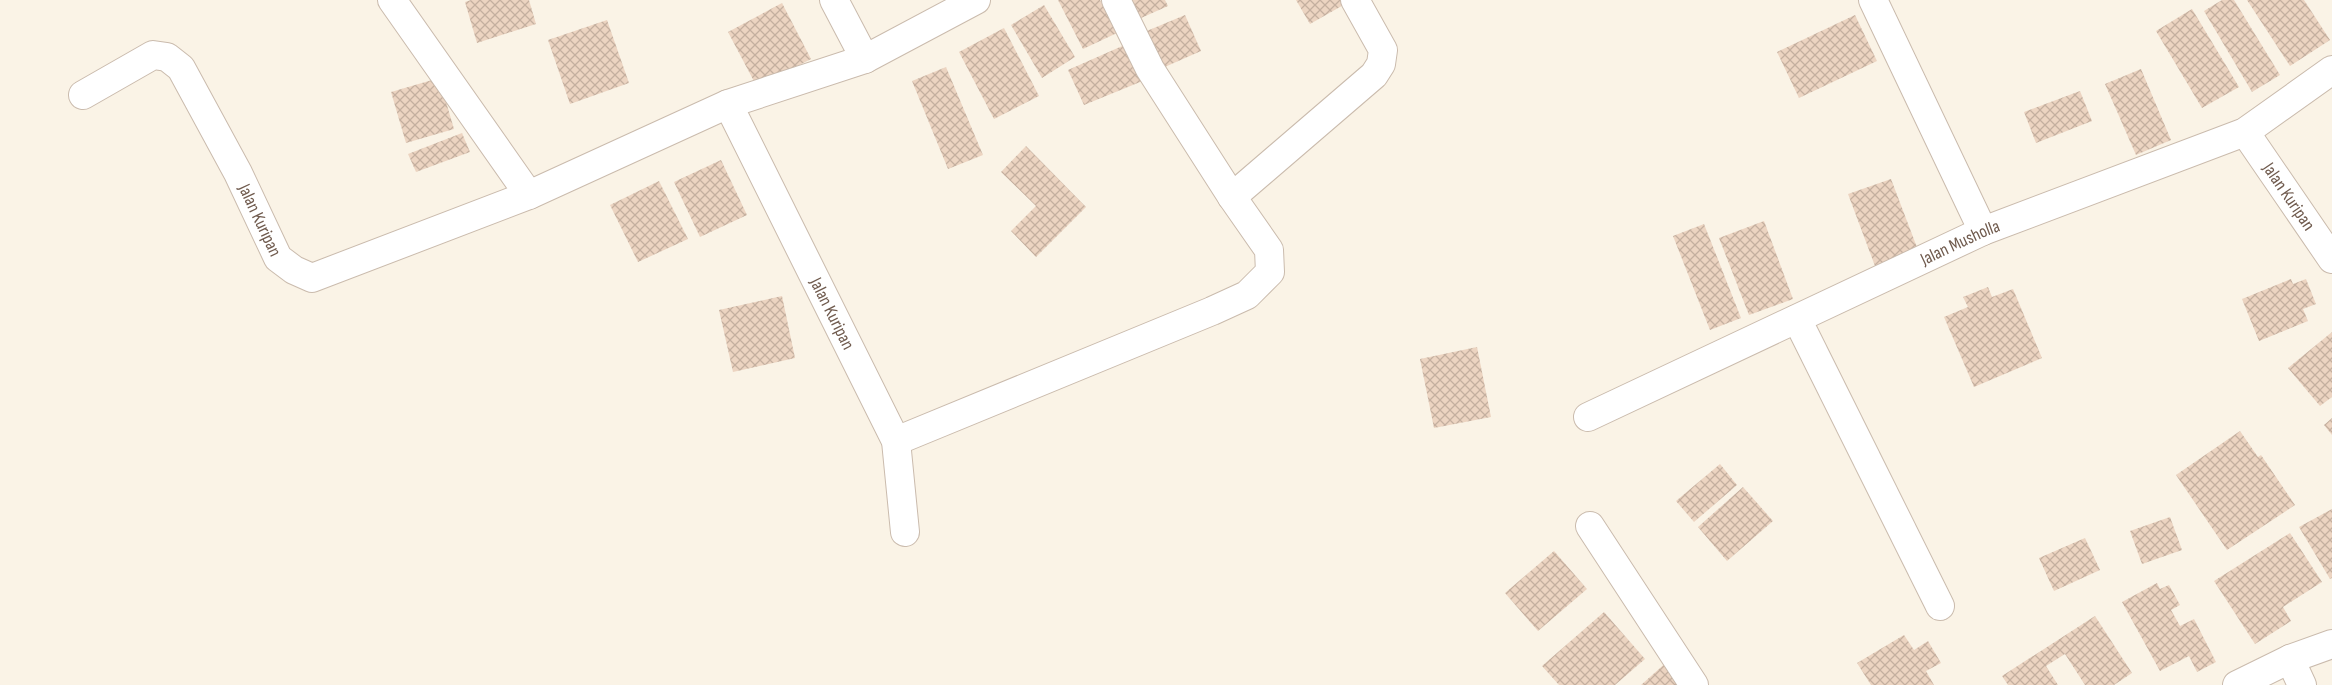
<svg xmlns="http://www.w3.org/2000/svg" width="2332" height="685" font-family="'Sofia Sans Condensed',sans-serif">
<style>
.building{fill:url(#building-cross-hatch)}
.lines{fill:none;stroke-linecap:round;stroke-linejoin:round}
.minor-casing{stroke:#cabbad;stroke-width:30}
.minor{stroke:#fff;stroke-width:28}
.labels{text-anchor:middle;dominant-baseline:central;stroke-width:4.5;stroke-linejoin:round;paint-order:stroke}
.street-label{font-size:18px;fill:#705b4e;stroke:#fdf7ec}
</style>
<defs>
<pattern id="building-cross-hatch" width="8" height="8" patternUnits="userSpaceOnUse" patternTransform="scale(1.25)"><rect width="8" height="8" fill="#ecd4c1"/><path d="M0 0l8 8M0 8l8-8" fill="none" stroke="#c4af9f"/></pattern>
</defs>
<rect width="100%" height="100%" fill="#faf3e6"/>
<g class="building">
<path d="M471 0H529L536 24 477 43 465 2Z"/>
<path d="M1058 0H1100L1117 33 1083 49Z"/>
<path d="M1122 0H1165L1168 6 1132 22Z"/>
<path d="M1296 0H1345L1347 3 1310 24Z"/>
<path d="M2222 0H2234L2280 75 2252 92 2204 11Z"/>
<path d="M2247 0H2304L2330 40 2290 66Z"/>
<path d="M782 3 811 59 757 87 728 32Z"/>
<path d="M1044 5 1075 57 1042 78 1011 25Z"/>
<path d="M2192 9 2239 87 2202 108 2156 31Z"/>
<path d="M1185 15 1201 51 1158 70 1142 33Z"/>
<path d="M1855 15 1877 61 1799 98 1777 52Z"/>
<path d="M607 20 629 83 570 104 548 40Z"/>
<path d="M1004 28 1039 96 994 119 959 52Z"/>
<path d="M1129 43 1145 80 1084 105 1068 70Z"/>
<path d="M946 67 983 155 948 169 912 81Z"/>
<path d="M2141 69 2171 140 2136 155 2105 84Z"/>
<path d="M439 78 454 129 406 143 391 92Z"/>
<path d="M2080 91 2092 121 2036 143 2024 112Z"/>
<path d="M462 133 470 152 416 172 408 154Z"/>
<path d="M1026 146 1086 207 1036 257 1011 231 1036 206 1001 172Z"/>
<path d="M721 160 747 215 700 237 674 182Z"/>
<path d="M1891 179 1918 250 1875 266 1848 194Z"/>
<path d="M659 181 688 239 638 262 610 205Z"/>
<path d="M1764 221 1793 299 1749 315 1719 238Z"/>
<path d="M1704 224 1741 318 1710 330 1673 236Z"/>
<path d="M2291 279 2293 284 2306 279 2316 304 2303 309 2308 321 2259 341 2242 299Z"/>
<path d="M1988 287 1992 297 2013 289 2042 358 1974 387 1944 317 1968 307 1963 297Z"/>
<path d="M782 296 795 358 733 372 719 310Z"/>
<path d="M2332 332V397L2320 406 2288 368Z"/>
<path d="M1477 347 1491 417 1434 428 1420 359Z"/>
<path d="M2332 418V435L2324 425Z"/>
<path d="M2240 431 2258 457 2261 455 2295 505 2227 550 2176 475Z"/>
<path d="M1720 464 1737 485 1694 522 1676 501Z"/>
<path d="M1743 487 1773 521 1727 561 1698 527Z"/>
<path d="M2332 509V578L2330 579 2299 527Z"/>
<path d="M2170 517 2182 550 2142 564 2130 531Z"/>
<path d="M2290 533 2322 582 2283 607 2291 621 2255 644 2214 581Z"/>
<path d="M2085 538 2100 570 2054 591 2039 558Z"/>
<path d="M1554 551 1587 589 1538 631 1505 593Z"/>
<path d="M2157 583 2160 589 2169 585 2180 605 2171 610 2180 626 2194 619 2216 662 2197 672 2189 656 2160 671 2122 602Z"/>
<path d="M1604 612 1645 659 1615 685H1559L1542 666Z"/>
<path d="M2095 616 2132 673 2114 685H2085L2065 654 2046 666 2058 685H2008L2002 676Z"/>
<path d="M1904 635 1914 650 1928 641 1941 663 1926 671 1934 685H1871L1857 663Z"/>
<path d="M1669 660 1691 685H1641Z"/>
</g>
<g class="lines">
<g class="minor-casing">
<g id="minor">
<path d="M392 0 529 195"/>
<path d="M834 0 865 59"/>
<path d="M1873 0 1983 231"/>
<path id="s1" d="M83 95 153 55 167 57 181 68 238 173 278 258 294 270 312 278 529 195 728 104 865 59 976 0"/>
<path id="s2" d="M728 104 896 441 905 532"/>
<path id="s3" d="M2245 132 2332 259"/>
<path d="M1232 197 1374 75 1381 64 1383 50 1355 0"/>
<path d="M1797 319 1940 606"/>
<path id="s4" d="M1588 417 1983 231 2245 132 2332 70"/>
<path d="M896 441 1212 311 1247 295 1270 272 1269 250 1232 197 1150 69 1116 0"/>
<path d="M1590 526 1694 685"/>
<path d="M2290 659 2302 685"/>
<path d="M2237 685 2290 659 2332 644"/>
</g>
</g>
<use href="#minor" class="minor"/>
</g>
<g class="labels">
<g class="street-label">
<text stroke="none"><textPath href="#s3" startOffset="78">Jalan Kuripan</textPath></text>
<text stroke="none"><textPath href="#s1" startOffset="284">Jalan Kuripan</textPath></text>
<text stroke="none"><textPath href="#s4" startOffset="411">Jalan Musholla</textPath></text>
<text stroke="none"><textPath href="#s2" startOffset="234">Jalan Kuripan</textPath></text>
</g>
</g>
</svg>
